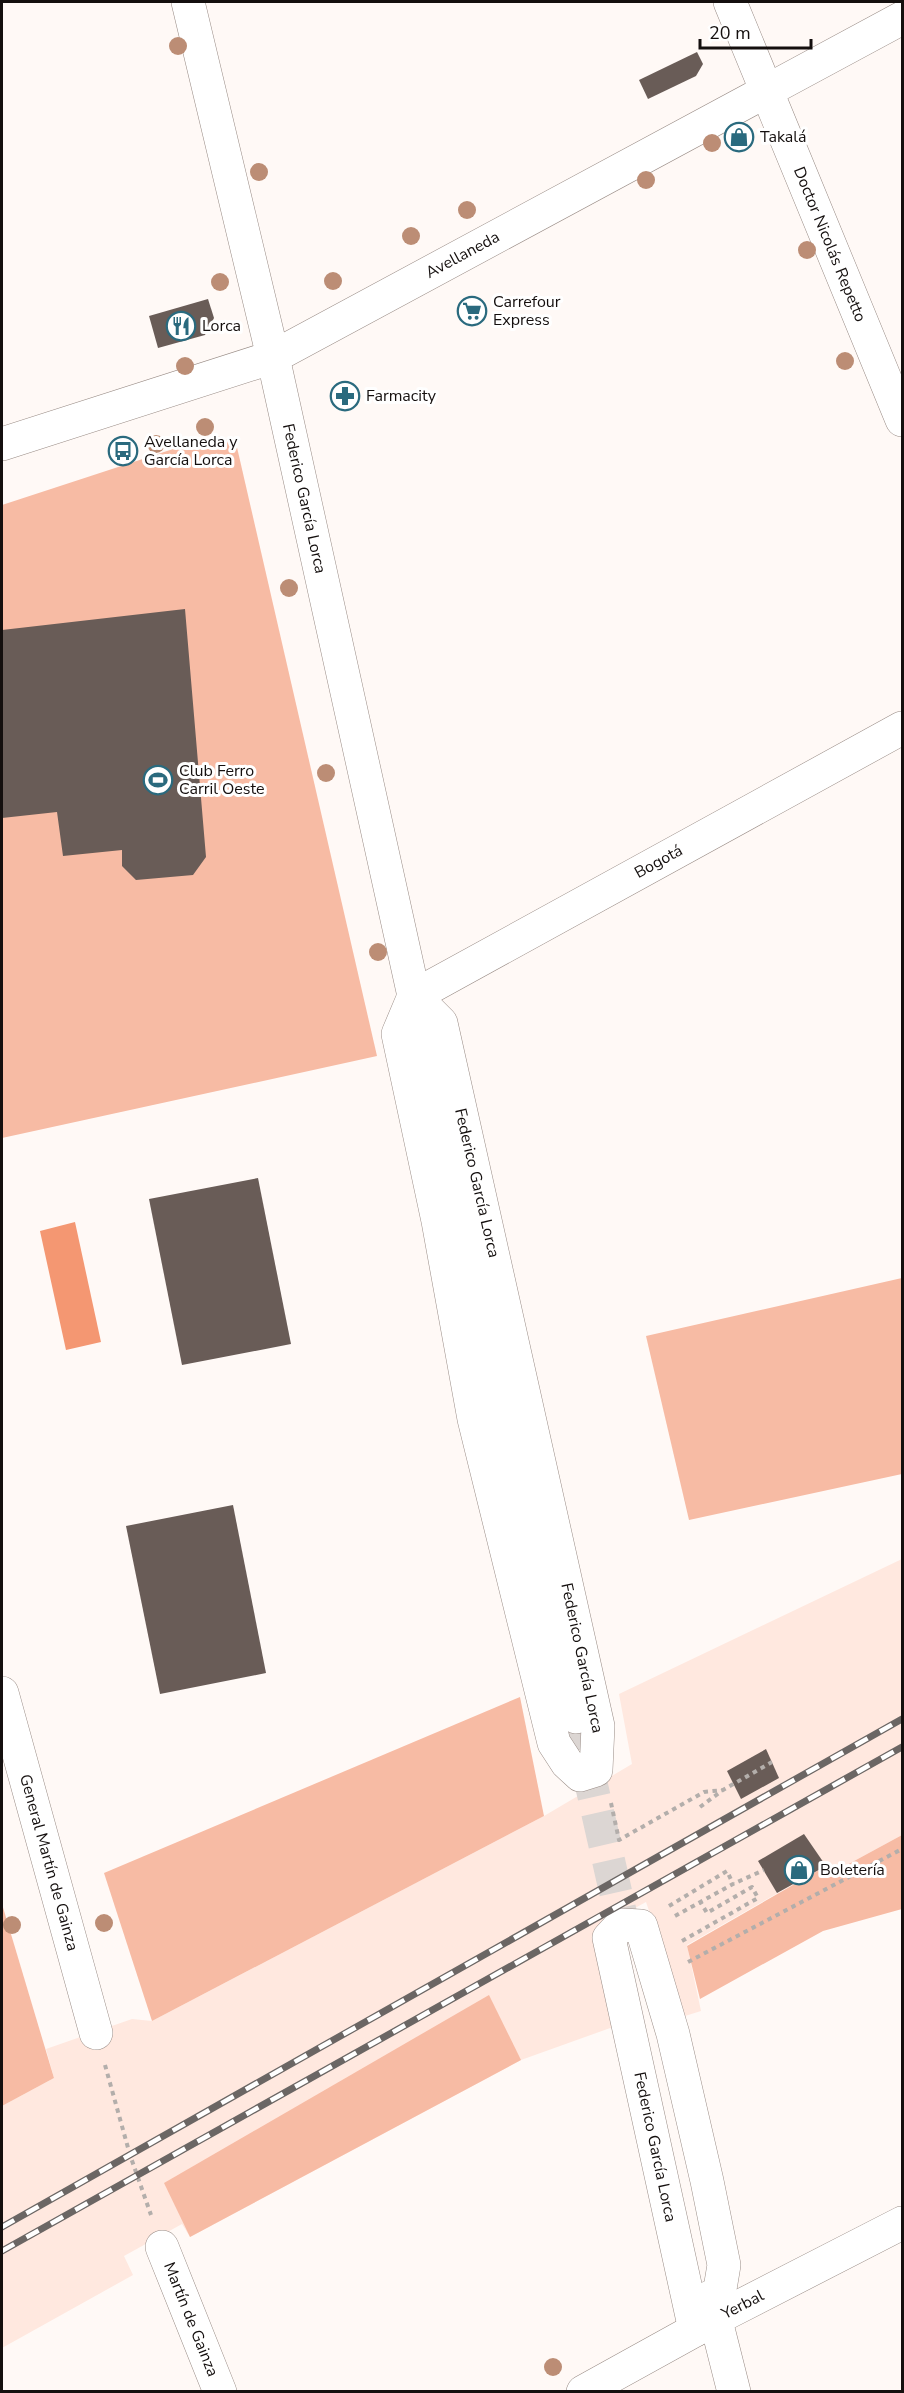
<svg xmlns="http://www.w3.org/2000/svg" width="904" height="2393" font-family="'Nunito Sans',sans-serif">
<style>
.built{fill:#ffe8df}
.green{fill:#f7bba4}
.water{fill:#f49772}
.building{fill:#695c57}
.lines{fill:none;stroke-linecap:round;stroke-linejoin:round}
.minor-tunnel{stroke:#dcd6d3;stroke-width:33;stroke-dasharray:33 16;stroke-linecap:butt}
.minor-casing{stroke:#998c86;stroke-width:34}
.tertiary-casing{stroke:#998c86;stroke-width:34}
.path{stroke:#b3aeab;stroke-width:4;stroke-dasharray:4.5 4.5;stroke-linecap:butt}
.minor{stroke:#fff;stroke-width:33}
.tertiary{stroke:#fff;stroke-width:33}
.rail-casing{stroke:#6b6664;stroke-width:7}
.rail{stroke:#fff;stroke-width:4.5;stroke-dasharray:14;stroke-linecap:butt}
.tree{fill:#bc8d75}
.labels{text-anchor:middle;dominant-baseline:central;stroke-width:6;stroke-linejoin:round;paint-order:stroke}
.poi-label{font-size:16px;fill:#140f0e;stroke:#fff;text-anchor:start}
.street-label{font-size:16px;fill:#140f0e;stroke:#fff}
</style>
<rect width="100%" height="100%" fill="#fff9f6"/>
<path class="built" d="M902 1559V1835L832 1873 825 1866 687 1945 701 2011 685 2016 646 1902 597 1929 613 2027 521 2060 190 2237 182 2224 124 2256 133 2275 2 2348V2106L54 2078 46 2049 132 2019 152 2021 544 1816 632 1764 619 1694Z"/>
<g class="green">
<path d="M216 435 236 443 377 1056 2 1138V505Z"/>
<path d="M902 1278V1474L689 1520 646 1336Z"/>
<path d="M520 1697 544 1816 152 2021 104 1873Z"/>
<path d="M902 1835V1909L823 1931 700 1999 687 1946 826 1866 832 1873Z"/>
<path d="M2 1904 54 2078 2 2106Z"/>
<path d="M489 1995 521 2060 190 2237 164 2183Z"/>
</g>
<path class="water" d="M75 1222 101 1342 66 1350 40 1231Z"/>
<g class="building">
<path d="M697 52 703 64 696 76 648 99 639 80Z"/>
<path d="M208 299 214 318 205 335 158 348 149 316Z"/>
<path d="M185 609 206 857 193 875 136 880 122 866V850L63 856 57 812 2 818V630Z"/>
<path d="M258 1178 291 1344 182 1365 149 1199Z"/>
<path d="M233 1505 266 1673 160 1694 126 1526Z"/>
<path d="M766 1749 779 1778 741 1799 727 1771Z"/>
<path d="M804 1834 826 1866 777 1893 758 1861Z"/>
</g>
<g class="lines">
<path class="minor-tunnel" d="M576 1717 629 1951"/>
<g class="minor-casing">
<g id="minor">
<path id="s1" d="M188 2 273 357 414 996 500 1405 576 1717"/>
<path id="s2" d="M730 2 902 420"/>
<path d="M414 996 441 1023 598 1726 596 1770 580 1775 567 1763 554 1743 474 1419 438 1221 398 1034Z"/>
<path id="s3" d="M414 996 902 728"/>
<path id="s4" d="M2 1693 96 2033"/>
<path id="s5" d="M162 2247 220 2392"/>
<path d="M710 2297 734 2392"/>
<path d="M695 2330 609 1938 621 1925 641 1926 673 2034 707 2181 724 2265 715 2319"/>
<path id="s6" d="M583 2392 715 2319 902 2223"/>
</g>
</g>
<g class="tertiary-casing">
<g id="tertiary">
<path id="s7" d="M2 444 273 357 902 18"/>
</g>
</g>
<g class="path">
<path d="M611 1803 619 1840 704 1792 723 1790"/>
<path d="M700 1807 723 1790 772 1762"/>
<path d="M669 1906 727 1871 733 1884"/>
<path d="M675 1916 733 1884 764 1870"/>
<path d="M682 1941 758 1898 752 1887 707 1913 701 1903"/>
<path d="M688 1962 902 1849"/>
<path d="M105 2065 130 2155 151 2215"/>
</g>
<use href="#minor" class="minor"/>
<use href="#tertiary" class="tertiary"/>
<g class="rail-casing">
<g id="rail">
<path d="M2 2227 902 1719"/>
<path d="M2 2251 902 1747"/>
</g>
</g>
<use href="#rail" class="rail"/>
</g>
<g class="tree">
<circle cx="178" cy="46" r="9"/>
<circle cx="712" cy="143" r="9"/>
<circle cx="259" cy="172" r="9"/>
<circle cx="646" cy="180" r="9"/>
<circle cx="467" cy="210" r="9"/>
<circle cx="411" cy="236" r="9"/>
<circle cx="807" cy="250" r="9"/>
<circle cx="333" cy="281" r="9"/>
<circle cx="220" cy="282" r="9"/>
<circle cx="845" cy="361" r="9"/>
<circle cx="185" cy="366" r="9"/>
<circle cx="205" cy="427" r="9"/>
<circle cx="156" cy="444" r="9"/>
<circle cx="289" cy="588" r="9"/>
<circle cx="326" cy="773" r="9"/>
<circle cx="378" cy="952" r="9"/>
<circle cx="104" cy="1923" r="9"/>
<circle cx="12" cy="1925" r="9"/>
<circle cx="553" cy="2367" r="9"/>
</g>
<defs>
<g id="shop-ring" transform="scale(1.5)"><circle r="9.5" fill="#fff" stroke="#2a6a7e" stroke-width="1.5"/><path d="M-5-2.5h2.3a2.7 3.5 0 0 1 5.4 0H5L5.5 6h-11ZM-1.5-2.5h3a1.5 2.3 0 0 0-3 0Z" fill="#2a6a7e"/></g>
<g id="supermarket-ring" transform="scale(1.5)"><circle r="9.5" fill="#fff" stroke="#2a6a7e" stroke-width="1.5"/><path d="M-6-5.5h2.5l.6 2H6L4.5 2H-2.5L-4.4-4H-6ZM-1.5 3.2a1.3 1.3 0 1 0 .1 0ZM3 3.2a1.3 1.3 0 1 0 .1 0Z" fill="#2a6a7e"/></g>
<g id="restaurant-ring" transform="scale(1.5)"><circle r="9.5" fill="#fff" stroke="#2a6a7e" stroke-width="1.5"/><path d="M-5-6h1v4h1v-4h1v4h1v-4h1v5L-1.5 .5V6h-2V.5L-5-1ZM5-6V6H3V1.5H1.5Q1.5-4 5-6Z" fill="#2a6a7e"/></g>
<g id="pharmacy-ring" transform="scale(1.5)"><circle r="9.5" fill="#fff" stroke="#2a6a7e" stroke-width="1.5"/><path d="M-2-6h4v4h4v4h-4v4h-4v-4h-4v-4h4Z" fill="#2a6a7e"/></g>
<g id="bus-ring" transform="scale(1.5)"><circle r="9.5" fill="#fff" stroke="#2a6a7e" stroke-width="1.5"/><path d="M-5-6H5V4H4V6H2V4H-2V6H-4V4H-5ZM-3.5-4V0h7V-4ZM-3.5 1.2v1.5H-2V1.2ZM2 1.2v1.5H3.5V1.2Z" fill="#2a6a7e"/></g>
<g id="stadium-ring" transform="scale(1.5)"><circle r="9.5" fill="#fff" stroke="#2a6a7e" stroke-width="1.5"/><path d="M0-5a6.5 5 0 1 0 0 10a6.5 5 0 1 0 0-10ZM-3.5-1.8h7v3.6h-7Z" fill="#2a6a7e"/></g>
</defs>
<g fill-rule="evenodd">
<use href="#shop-ring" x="739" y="137"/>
<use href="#supermarket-ring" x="472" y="311"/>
<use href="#restaurant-ring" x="181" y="326"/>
<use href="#pharmacy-ring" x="345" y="396"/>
<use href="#bus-ring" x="123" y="451"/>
<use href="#stadium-ring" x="158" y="780"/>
<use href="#shop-ring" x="799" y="1870"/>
</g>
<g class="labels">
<g class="poi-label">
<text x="760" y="137">Takalá</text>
<text x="493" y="302">Carrefour<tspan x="493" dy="18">Express</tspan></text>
<text x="202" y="326">Lorca</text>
<text x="366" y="396">Farmacity</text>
<text x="144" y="442">Avellaneda y<tspan x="144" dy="18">García Lorca</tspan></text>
<text x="179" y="771">Club Ferro<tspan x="179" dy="18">Carril Oeste</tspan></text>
<text x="820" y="1870">Boletería</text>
</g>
<g class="street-label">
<text stroke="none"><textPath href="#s2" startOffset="262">Doctor Nicolás Repetto</textPath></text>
<text stroke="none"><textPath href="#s7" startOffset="500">Avellaneda</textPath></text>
<text stroke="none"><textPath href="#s1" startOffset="510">Federico García Lorca</textPath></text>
<text stroke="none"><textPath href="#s3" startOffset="279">Bogotá</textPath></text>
<text transform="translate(477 1183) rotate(77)">Federico García Lorca</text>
<text transform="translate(582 1658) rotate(78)">Federico García Lorca</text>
<text stroke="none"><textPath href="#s4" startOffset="176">General Martín de Gainza</textPath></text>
<text transform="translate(655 2147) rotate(78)">Federico García Lorca</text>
<text stroke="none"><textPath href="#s6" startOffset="182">Yerbal</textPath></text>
<text stroke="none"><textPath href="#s5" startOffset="78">Martín de Gainza</textPath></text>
</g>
</g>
<rect width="904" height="2393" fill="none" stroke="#140f0e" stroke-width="6"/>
<path d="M700 39v9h111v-9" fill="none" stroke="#140f0e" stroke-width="3"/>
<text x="709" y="39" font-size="18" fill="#140f0e" stroke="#ffffff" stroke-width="4.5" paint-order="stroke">20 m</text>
</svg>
